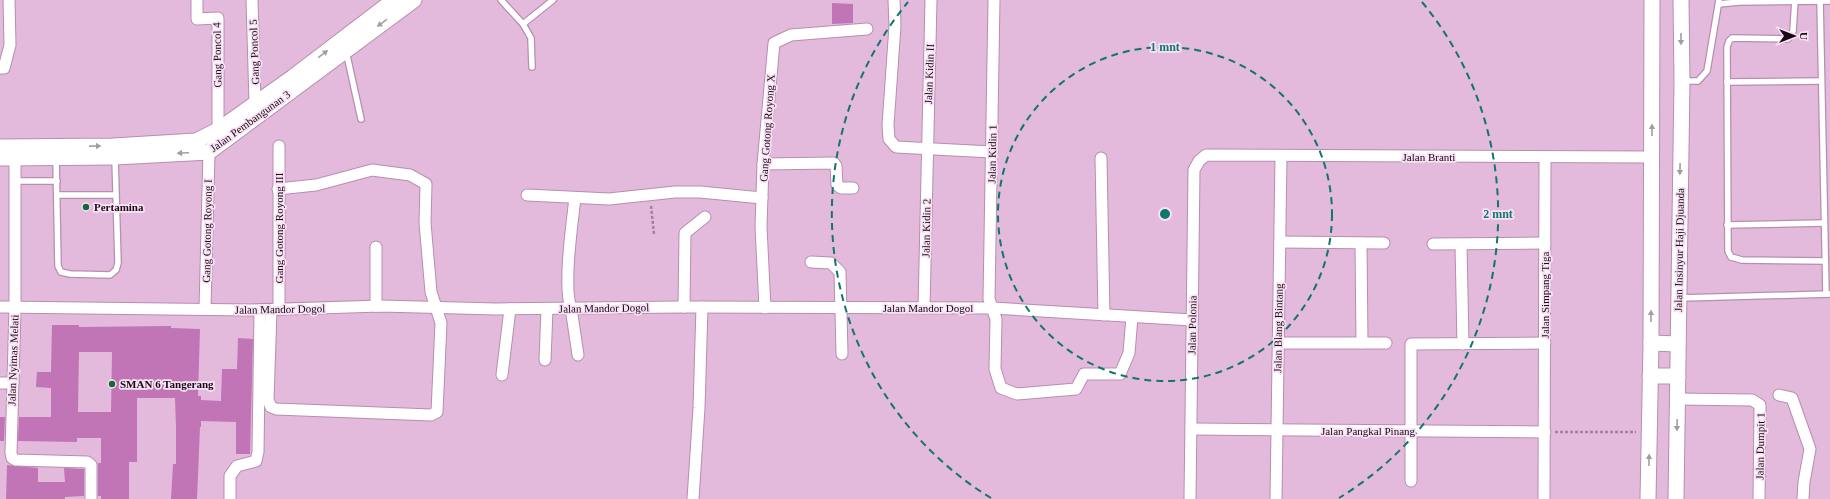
<svg xmlns="http://www.w3.org/2000/svg" width="1830" height="499" font-family="Georgia,serif">
<style>
.building{fill:#c174b6;fill-rule:evenodd}
.lines{fill:none;stroke-linecap:round;stroke-linejoin:round}
.lane-casing{stroke:#b68eaf;stroke-width:8}
.street-casing{stroke:#b68eaf;stroke-width:13}
.secondary-casing{stroke:#b68eaf;stroke-width:17}
.path{stroke:#a2819b;stroke-width:2.5;stroke-dasharray:3 2;stroke-linecap:butt}
.lane{stroke:#fff;stroke-width:5.5}
.street{stroke:#fff;stroke-width:11}
.secondary{stroke:#fff;stroke-width:15}
.oneway{fill:#a29da1}
.ring{fill:none;stroke:#0f766e;stroke-width:2;stroke-dasharray:7 5}
.poi-dot{fill:#176838;stroke:#f8e2f4;stroke-width:1.5}
.labels{text-anchor:middle;dominant-baseline:central;stroke-width:3.5;stroke-linejoin:round;paint-order:stroke}
.street-label{font-size:11px;fill:#170915;stroke:#f8e2f4}
.poi-label{font-size:11px;font-weight:bold;fill:#170915;stroke:#f8e2f4;text-anchor:start}
.centre{fill:#0f766e;stroke:#f8e2f4;stroke-width:2}
.ring-label{font-size:12px;text-anchor:middle;font-weight:bold;fill:#0f766e;stroke:#f8e2f4;stroke-width:3.5;stroke-linejoin:round;paint-order:stroke}
</style>
<rect width="100%" height="100%" fill="#e4badc"/>
<g class="building">
<path d="M832 3 853 4V23L832 24Z"/>
<path d="M52 325H79V327L171 326V328L200 329 198 396H201V400L221 401 222 369H237L238 338 253 339 250 454H236V422L201 421V427H200L197 499H171L173 464H176V427L175 398H137V462H129V499H101V496H98V463H101V438H77V442L18 441 19 417H51V388L36 387 37 372H51ZM79 352H112L111 412H78Z"/>
<path d="M0 417H5L4 441H0Z"/>
<path d="M7 465 38 468V482H65L64 468 84 469V496L65 497V499H6Z"/>
</g>
<g class="lines">
<g class="lane-casing">
<g id="lane">
<path d="M501 0 523 24 531 38 532 67"/>
<path d="M1795 0 1793 31 1788 39 1732 38 1729 41 1727 47 1728 251 1731 257 1742 260 1825 261"/>
<path d="M1820 0 1826 294"/>
<path d="M1719 4 1739 2 1830 1"/>
<path d="M523 24 553 0"/>
<path d="M346 51 361 119"/>
<path d="M1682 81H1698L1707 71 1719 0"/>
<path d="M1727 82 1821 81"/>
<path d="M56 158 58 266 61 272 70 274 110 275 116 270 118 263 115 157"/>
<path d="M15 181H57"/>
<path d="M57 195H115"/>
<path d="M1727 225 1824 223"/>
<path d="M1680 298 1830 294"/>
</g>
</g>
<g class="street-casing">
<g id="street">
<path d="M197 0V19L218 18V130"/>
<path d="M252 0 255 103"/>
<path d="M894 0 895 26 888 125 889 139 896 147 992 152"/>
<path d="M994 0 989 299 996 319 995 369 1001 388 1017 394 1076 389 1084 374H1120L1129 353 1132 317"/>
<path d="M0 68H4L10 45 9 0"/>
<path d="M279 146V309"/>
<path d="M15 151V308L11 453 12 458 16 460 87 462 91 465V499"/>
<path d="M1101 158 1104 315"/>
<path d="M763 164 834 163 836 166 837 185 841 188H853"/>
<path d="M527 195 609 199 675 192H700L762 198"/>
<path d="M575 198C572 224 563 287 571 308L578 355"/>
<path d="M1280 242 1384 243"/>
<path d="M1361 243 1362 343"/>
<path d="M1433 244 1545 243"/>
<path d="M1461 245 1463 344"/>
<path d="M811 262 831 263 840 272 842 354"/>
<path d="M376 306V247"/>
<path d="M0 307 250 310 381 306 496 309 684 307 993 308 1192 320"/>
<path d="M684 307 685 233 705 217"/>
<path d="M765 308 761 227 763 164 774 43 791 35 867 29"/>
<path d="M924 308 931 0"/>
<path d="M205 309 209 152"/>
<path d="M271 310 268 400 271 407 276 409 431 415 437 412 441 323 431 292 425 223 426 184 410 175 372 170 316 185 278 189"/>
<path d="M1278 343H1386"/>
<path d="M545 360 547 309"/>
<path d="M502 375 510 309"/>
<path d="M0 383H13"/>
<path d="M1779 395 1792 398 1810 449 1804 482 1803 499"/>
<path d="M1678 399 1752 400 1760 405 1759 499"/>
<path d="M1191 429 1545 432"/>
<path d="M1411 481V344L1545 343"/>
<path d="M230 499V476L237 466 256 461 258 452 260 310"/>
<path d="M693 499 699 408 702 307"/>
<path d="M1190 499 1194 170 1199 161 1206 155 1652 157"/>
<path d="M1276 499 1281 156"/>
<path d="M1544 499 1545 157"/>
</g>
</g>
<g class="secondary-casing">
<g id="secondary">
<path d="M0 147 113 146 196 141 218 130 293 77 394 0"/>
<path d="M0 158 115 157 209 152 414 0"/>
<path d="M1651 343 1678 344"/>
<path d="M1650 376H1678"/>
<path d="M1648 499 1651 343 1652 0"/>
<path d="M1676 499 1682 81 1681 0"/>
</g>
</g>
<g class="path">
<path d="M651 206 654 234"/>
<path d="M1555 432H1636"/>
</g>
<use href="#lane" class="lane"/>
<use href="#street" class="street"/>
<use href="#secondary" class="secondary"/>
</g>
<defs><path id="oneway-solid" d="M-6-.8H1V-3.2L6.5 0L1 3.2V.8H-6Z"/></defs>
<g class="oneway">
<use href="#oneway-solid" transform="translate(382 23) rotate(144)"/>
<use href="#oneway-solid" transform="translate(1681 39) rotate(90)"/>
<use href="#oneway-solid" transform="translate(323 54) rotate(-37)"/>
<use href="#oneway-solid" transform="translate(1652 130) rotate(-90)"/>
<use href="#oneway-solid" transform="translate(95 146) rotate(-1)"/>
<use href="#oneway-solid" transform="translate(183 153) rotate(177)"/>
<use href="#oneway-solid" transform="translate(1680 169) rotate(91)"/>
<use href="#oneway-solid" transform="translate(1651 316) rotate(-90)"/>
<use href="#oneway-solid" transform="translate(1677 425) rotate(91)"/>
<use href="#oneway-solid" transform="translate(1649 460) rotate(-89)"/>
</g>
<g class="ring">
<circle cx="1165" cy="214" r="167"/>
<path d="M991 498A333 333 0 0 1 908 2M1422 2A333 333 0 0 1 1339 498"/>
</g>
<g class="poi-dot">
<circle cx="86" cy="207" r="4"/>
<circle cx="112" cy="384" r="4"/>
</g>
<g class="labels">
<g class="street-label">
<text transform="translate(254 52) rotate(-92)">Gang Poncol 5</text>
<text transform="translate(217 55) rotate(-91)">Gang Poncol 4</text>
<text transform="translate(929 74) rotate(-88)">Jalan Kidin II</text>
<text transform="translate(250 121) rotate(-36)">Jalan Pembangunan 3</text>
<text transform="translate(767 128) rotate(-86)">Gang Gotong Royong X</text>
<text transform="translate(992 154) rotate(-89)">Jalan Kidin 1</text>
<text x="1429" y="157">Jalan Branti</text>
<text transform="translate(279 228) rotate(-90)">Gang Gotong Royong III</text>
<text transform="translate(926 228) rotate(-89)">Jalan Kidin 2</text>
<text transform="translate(207 231) rotate(-89)">Gang Gotong Royong I</text>
<text transform="translate(1679 250) rotate(-89)">Jalan Insinyur Haji Djuanda</text>
<text transform="translate(1545 295) rotate(-90)">Jalan Simpang Tiga</text>
<text transform="translate(604 308) rotate(-1)">Jalan Mandor Dogol</text>
<text x="928" y="308">Jalan Mandor Dogol</text>
<text transform="translate(280 309) rotate(-1)">Jalan Mandor Dogol</text>
<text transform="translate(1192 325) rotate(-89)">Jalan Polonia</text>
<text transform="translate(1278 328) rotate(-89)">Jalan Blang Bintang</text>
<text transform="translate(13 360) rotate(-88)">Jalan Nyimas Melati</text>
<text x="1368" y="431">Jalan Pangkal Pinang</text>
<text transform="translate(1760 446) rotate(-89)">Jalan Dumpit 1</text>
</g>
<g class="poi-label">
<text x="94" y="207">Pertamina</text>
<text x="120" y="384">SMAN 6 Tangerang</text>
</g>
</g>
<circle cx="1165" cy="214" r="6" class="centre"/>
<g class="ring-label">
<text x="1165" y="51">1 mnt</text>
<text x="1498" y="218">2 mnt</text>
</g>
<g transform="translate(1794 36) rotate(90)" stroke="#f8e2f4" stroke-width="3" paint-order="stroke">
<path d="M0-3L7 15L0 10L-7 15Z" fill="#170915"/>
<text y="-6" font-size="11" font-weight="bold" text-anchor="middle" fill="#170915">U</text>
</g>
</svg>
